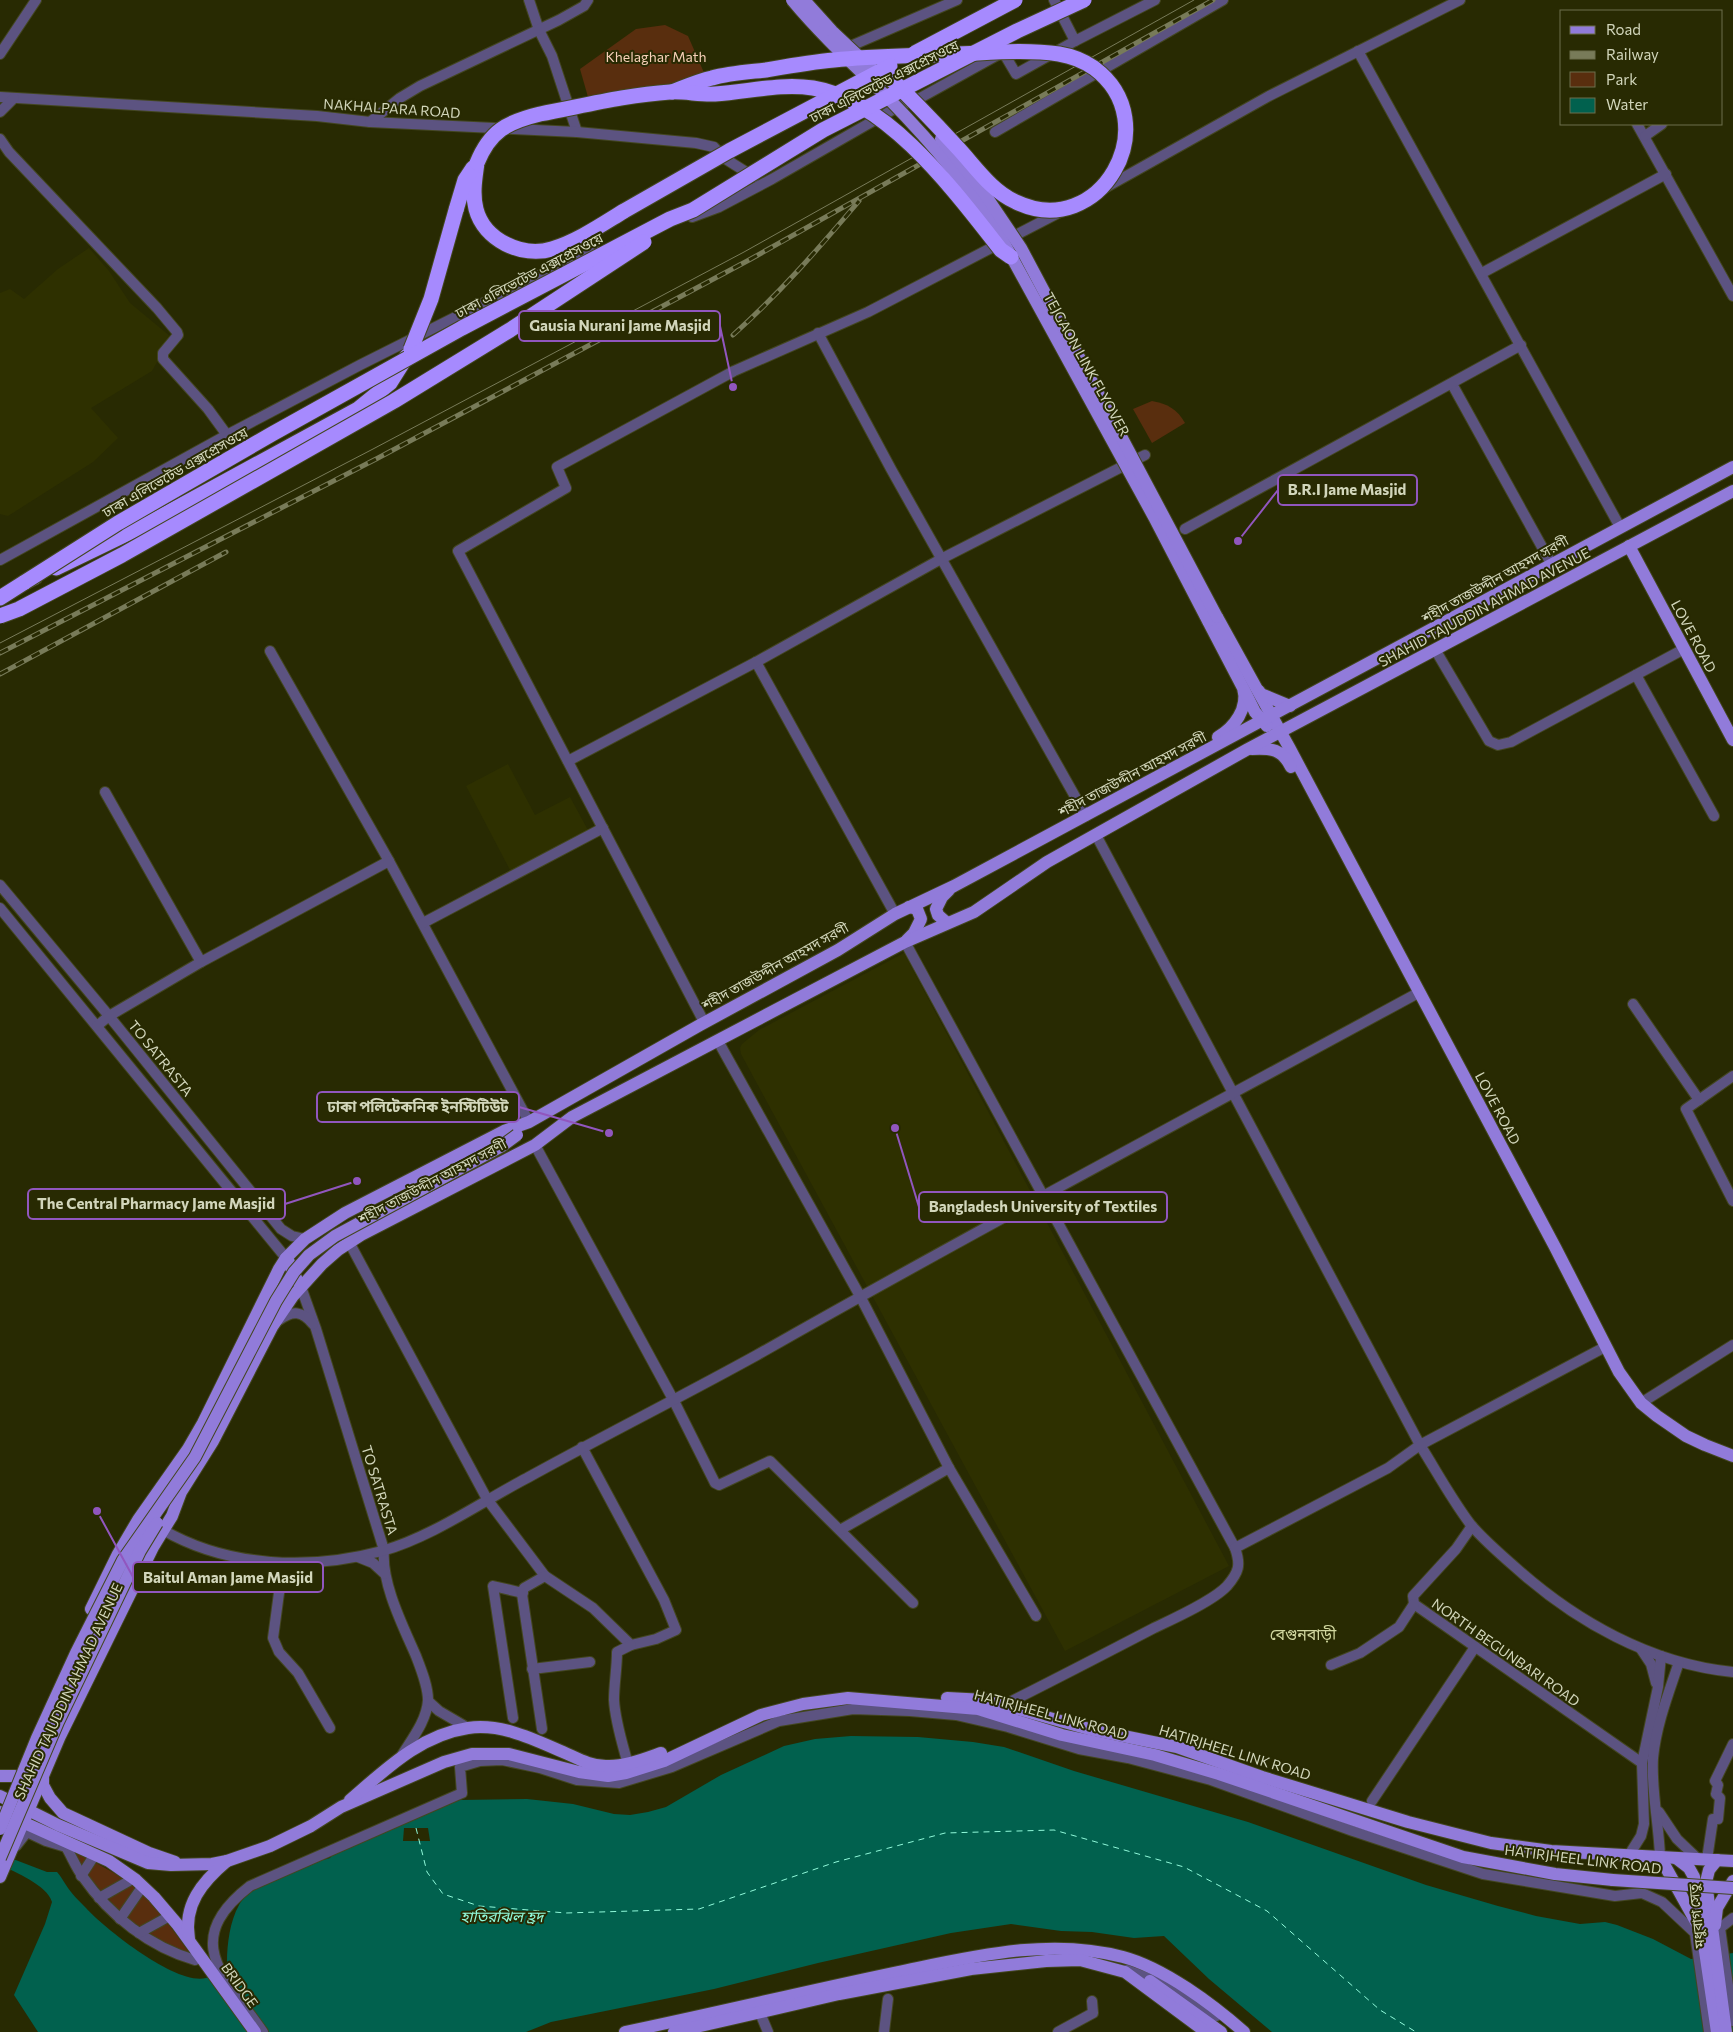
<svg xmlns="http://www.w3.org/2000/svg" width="1733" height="2032" font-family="Commissioner,'Noto Sans Bengali',sans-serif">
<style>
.built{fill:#2e3000}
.green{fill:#592e0e}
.water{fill:#01614e}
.pier{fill:#282a02}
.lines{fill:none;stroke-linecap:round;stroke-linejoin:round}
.ferry{stroke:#91fadb;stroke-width:1;stroke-dasharray:6 5;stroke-linecap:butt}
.minor-casing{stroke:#434620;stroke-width:12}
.major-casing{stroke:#434620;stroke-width:14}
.highway-casing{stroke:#434620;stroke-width:17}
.minor{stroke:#5c5381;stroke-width:10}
.major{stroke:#917bda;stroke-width:12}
.highway{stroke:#a68afe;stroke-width:15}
.tram{stroke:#787b59;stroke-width:1}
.rail-casing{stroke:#787b59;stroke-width:5}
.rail{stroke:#282a02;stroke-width:3;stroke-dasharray:9;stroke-linecap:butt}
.major-bridge-casing{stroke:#434620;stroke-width:14;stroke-linecap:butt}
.highway-bridge-casing{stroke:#434620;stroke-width:17;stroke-linecap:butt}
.major-bridge{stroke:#917bda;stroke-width:12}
.highway-bridge{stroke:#a68afe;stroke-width:15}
.labels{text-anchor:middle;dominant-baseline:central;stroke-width:4;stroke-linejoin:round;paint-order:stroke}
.park-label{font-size:14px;fill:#f7d0b8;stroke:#282a02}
.street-label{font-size:14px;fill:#d2d6bb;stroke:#282a02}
.water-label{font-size:15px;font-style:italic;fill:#91fadb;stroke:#282a02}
.quarter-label{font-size:16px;fill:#d1d79f;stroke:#282a02}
.leader{fill:none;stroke:#9156be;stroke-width:2}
.callout-dot{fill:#9156be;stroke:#282a02;stroke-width:2}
.callout{fill:#282a02;stroke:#9156be;stroke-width:2}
.callout-label{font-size:15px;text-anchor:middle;font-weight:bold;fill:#d2d6bb}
</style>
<rect width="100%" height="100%" fill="#282a02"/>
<g class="built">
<path d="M89 248 109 271 130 303 171 337 152 371 91 408 118 438 93 462 8 516 0 514V293L10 289 24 299 58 269Z"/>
<path d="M508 764 535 815 570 797 589 832 511 872 466 786Z"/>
<path d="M904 953 1229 1566 1065 1651 741 1054 740 1048 742 1044 759 1030Z"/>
</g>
<g class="green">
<path d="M665 25 688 36 705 75 681 82 588 97 580 69 636 29Z"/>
<path d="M1152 401C1168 404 1177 409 1185 423L1152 443 1133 409Z"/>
<path d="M71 1851C95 1862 120 1874 140 1892 160 1910 175 1933 191 1955 137 1937 102 1896 71 1851Z"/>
</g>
<path class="water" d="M851 1736 918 1737 973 1742 1004 1747 1074 1771 1248 1822 1426 1885 1498 1906 1536 1916 1580 1924 1605 1922 1617 1925 1653 1939 1691 1959 1733 1953V2032H1272L1209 1979 1164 1936 1134 1938 1092 1932 1061 1931 1011 1924 951 1933 818 1963 714 1989 551 2022 526 2032H38L14 1995 45 1924 52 1902C47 1885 15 1872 0 1865V1854L47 1872H57C61 1876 63 1881 66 1885 71 1893 79 1901 86 1908 105 1929 177 1986 206 1978 213 1976 221 1967 227 1962 227 1944 230 1921 239 1905 251 1883 307 1864 330 1858L342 1840 433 1804 459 1800 527 1799 573 1804 614 1814 630 1815 648 1812 666 1807 721 1775 784 1746 815 1739Z"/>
<path class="pier" d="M404 1828H428L430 1841H403Z"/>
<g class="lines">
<path class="ferry" d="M416 1828 427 1872 443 1894 479 1906 566 1913 699 1909 836 1862 945 1833 1054 1830 1184 1867 1267 1911 1380 2010 1416 2032"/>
<g class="minor-casing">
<g id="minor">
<path d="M529 0 539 30 552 56 577 132"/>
<path d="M1054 0 1075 41"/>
<path d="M853 45 957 0"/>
<path d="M1358 51 1620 527"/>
<path d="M0 54 36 0"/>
<path d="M0 97 317 116 370 122 577 132 696 143 714 147 724 158 754 177"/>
<path d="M0 112 14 98"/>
<path d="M370 122 400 98 420 86 559 20 584 6 588 0"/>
<path d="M1637 124 1733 296"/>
<path d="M995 132 1223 0"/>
<path d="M1645 136 1662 124"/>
<path d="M0 139 9 152 157 308 177 332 178 335 163 353V359L208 409 227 435"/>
<path d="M1103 189 1269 96 1460 0"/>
<path d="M692 217 719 207 772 179 901 105 920 98 1003 52 1016 74 1075 41 1155 0"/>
<path d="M1482 273 1666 174"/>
<path d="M818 333 891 469 1086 816"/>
<path d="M1452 384 1552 565"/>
<path d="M1185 529 1521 345"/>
<path d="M0 560 227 435 360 365 563 263 596 251"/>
<path d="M270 651 389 861 529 1122"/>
<path d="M1436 651 1489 741 1498 745 1511 742 1684 649"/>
<path d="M756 662 895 914"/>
<path d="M1636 675 1714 816"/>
<path d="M568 761 756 662 941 559 1145 455"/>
<path d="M105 792 201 962"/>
<path d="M1096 835 1420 1445C1437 1472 1452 1500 1471 1525 1484 1540 1500 1554 1515 1567 1575 1621 1651 1664 1733 1672"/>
<path d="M0 885 109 1016 281 1229 292 1236 305 1239"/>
<path d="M0 908 286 1258"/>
<path d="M423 923 603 828"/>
<path d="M905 942 1235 1548C1241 1565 1239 1572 1227 1586 1213 1601 1173 1619 1154 1628 1104 1654 1054 1680 1004 1705"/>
<path d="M1633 1004 1699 1100"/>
<path d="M704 1022 458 551 566 488 557 467 734 371 868 312 1064 210"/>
<path d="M97 1026 109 1016 201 962 389 861"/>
<path d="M718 1041 860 1296 949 1468 1036 1616"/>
<path d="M1733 1076 1686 1109 1733 1201"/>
<path d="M535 1145 674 1401 715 1483 719 1485 770 1461 913 1603"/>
<path d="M349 1242 487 1499 545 1576 593 1608 631 1645 656 1639 676 1630 664 1600 582 1447"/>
<path d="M301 1287 316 1329 384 1550C381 1583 403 1626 416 1656 421 1669 428 1686 428 1700 427 1720 412 1739 402 1755"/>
<path d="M279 1320C293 1310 302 1311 313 1324"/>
<path d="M1641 1403 1733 1345"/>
<path d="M1472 1526 1456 1549 1413 1596 1414 1604 1642 1763"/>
<path d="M163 1530C229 1568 311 1570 382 1551 432 1537 481 1502 527 1478 603 1436 681 1397 757 1355 975 1231 1197 1113 1418 993"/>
<path d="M840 1530 949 1468"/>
<path d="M1235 1548 1388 1468 1420 1445 1605 1347"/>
<path d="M358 1557 373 1563 385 1574"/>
<path d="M283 1563 273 1638 279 1652 298 1673 330 1728"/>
<path d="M1641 1649 1651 1664 1656 1683"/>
<path d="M1331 1665 1360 1653 1399 1627 1414 1604"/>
<path d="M532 1669 590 1662"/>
<path d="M428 1701 439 1711 468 1728"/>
<path d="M513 1718 493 1586 523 1593"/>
<path d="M542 1729 522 1594 524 1588 545 1576"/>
<path d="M626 1757C621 1739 615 1719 614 1700 614 1684 617 1668 617 1652L631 1645"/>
<path d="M1372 1801 1475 1647"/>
<path d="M1659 1812 1677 1839 1698 1859"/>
<path d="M16 1846 27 1832 46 1841 66 1847C72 1857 76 1868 83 1877 110 1916 150 1947 195 1960"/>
<path d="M1629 1855 1641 1836 1644 1824 1642 1763 1658 1687 1661 1656"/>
<path d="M1660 1857C1659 1824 1651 1790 1653 1758 1656 1725 1669 1692 1679 1662"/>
<path d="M1707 1859 1713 1819H1718L1720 1798 1716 1794 1718 1785 1715 1781 1733 1744"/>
<path d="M81 1876 92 1859"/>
<path d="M99 1898 129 1881"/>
<path d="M1733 1918 1720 1928 1733 2021"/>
<path d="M120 1919 140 1890"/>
<path d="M139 1933 166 1918"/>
<path d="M1127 1970C1159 1981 1187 1997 1216 2016"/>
<path d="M760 2013 768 2032"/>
<path d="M263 2032C225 1977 179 1941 250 1886L462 1793 460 1767 480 1761 502 1760 540 1768 577 1780 619 1783 672 1767 779 1721 853 1709 910 1711 956 1715 1008 1727 1079 1749 1128 1758 1211 1780 1353 1831 1483 1874 1615 1896 1642 1893 1662 1902 1695 1933 1709 2032"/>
<path d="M884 2032 888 1999"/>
<path d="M1058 2032 1093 2013 1092 2001"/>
</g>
</g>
<g class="major-casing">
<g id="major">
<path d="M1629 546 1733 740"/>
<path d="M1217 617 1290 749 1555 1247 1619 1372 1641 1403 1657 1416 1686 1436 1705 1445 1733 1456"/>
<path d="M1208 621 1243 688C1249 708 1234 728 1218 737"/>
<path d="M1244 690 1255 712 1267 726"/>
<path d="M1259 691 1261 694 1290 706"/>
<path d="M1252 749C1272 748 1282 749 1291 767"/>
<path d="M947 923 938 915 936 909 942 897 949 890"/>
<path d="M907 940 914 933 921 919 917 909 909 907"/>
<path d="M298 1282 286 1258 305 1239 345 1213 504 1131 529 1122 700 1025 838 950 895 914 954 886 1733 467"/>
<path d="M91 1609 118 1554 138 1520 188 1449 203 1423 279 1269 286 1258 289 1262"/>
<path d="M947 1698 985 1700 1089 1729 1177 1747 1262 1777 1408 1822 1491 1843 1551 1851 1733 1861"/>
<path d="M0 1776H15"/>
<path d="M43 1778V1785L50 1798 63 1813 149 1853 175 1862"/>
<path d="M0 1796 58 1825 148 1863 171 1865 212 1864 227 1861 270 1846 311 1826 341 1807 444 1762 472 1754H509L579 1772 608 1776 626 1773 664 1761 761 1715 803 1704 848 1698 978 1709 1062 1735 1155 1755 1219 1774 1463 1857 1555 1874 1613 1880"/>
<path d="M350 1800C385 1770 420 1735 468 1728 501 1723 533 1739 563 1752 577 1758 590 1766 606 1766 624 1767 644 1759 661 1753"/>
<path d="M0 1812 109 1861 136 1880 154 1897 177 1924 255 2032"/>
<path d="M1660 1857 1700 1929"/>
<path d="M1676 1858 1689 1868 1694 1877 1717 2032"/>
<path d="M1717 1860 1709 1870 1706 1882 1726 2032"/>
<path d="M0 1877 60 1736 153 1547 172 1516 181 1492 213 1441 272 1327 293 1296 322 1264 338 1250 361 1235 535 1145 572 1117 905 942 974 912 1047 862 1248 749 1733 491"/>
<path d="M1715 1925 1717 1908 1733 1881"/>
<path d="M189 1939C183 1905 202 1882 227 1861"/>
<path d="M1150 1981 1221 2032"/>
<path d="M625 2032C716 2013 807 1991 898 1972 971 1957 1049 1937 1123 1957 1164 1968 1212 2004 1244 2032"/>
<path d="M674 2032 839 1994 971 1969 1046 1961 1080 1960 1125 1972 1206 2032"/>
</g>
</g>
<g class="highway-casing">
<g id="highway">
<path d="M477 163C475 178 472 193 476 209 484 240 522 258 552 249 578 241 601 225 624 211"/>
<path d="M456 210 465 180 473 168"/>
<path d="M56 568 147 524 358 409 390 383 407 356"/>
<path d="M0 598 25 582 35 577"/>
</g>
</g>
<use href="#minor" class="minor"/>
<use href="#major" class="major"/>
<use href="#highway" class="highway"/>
<path class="tram" d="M0 643 373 449 744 252 1194 0"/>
<g class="rail-casing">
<g id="rail">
<path d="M733 335C780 293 818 249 859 201"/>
<path d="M0 653 378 458 749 260 1213 0"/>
<path d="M0 674 226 552"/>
</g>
</g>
<use href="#rail" class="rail"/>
<g class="major-bridge-casing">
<g id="major-bridge">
<path d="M792 0C821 35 855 66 888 98 929 140 968 184 999 234L1154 517 1208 621"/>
<path d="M804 0 832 31 884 80"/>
<path d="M941 139 982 190 1021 248 1217 617"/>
<path d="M0 1829 37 1738 76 1653 123 1560 195 1457 276 1301 294 1272 309 1255 335 1236 502 1146 517 1135"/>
<path d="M0 1858 58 1722 140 1551 157 1523"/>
<path d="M1613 1880 1733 1888"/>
</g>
</g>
<g class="highway-bridge-casing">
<g id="highway-bridge">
<path d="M915 53 1015 0"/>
<path d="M672 92C685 87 698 81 712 78 729 73 748 72 766 70 789 66 811 62 834 60 873 56 913 56 953 54 987 53 1024 49 1059 54 1071 56 1084 61 1094 68 1168 123 1100 242 1016 202 991 191 975 166 957 147 933 121 909 96 883 71"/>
<path d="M477 163C490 131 507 122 540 114 583 106 626 95 670 92 685 91 700 95 715 94 748 92 780 83 813 88 888 100 956 193 1001 250L1011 257"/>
<path d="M624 211 729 151 890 66"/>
<path d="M411 349 431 299 456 210"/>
<path d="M25 582 118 523 272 434 462 328 670 219 693 210 823 130 1017 31 1084 0"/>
<path d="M0 616 19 609 122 555 394 401 510 330 644 242"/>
</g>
</g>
<use href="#major-bridge" class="major-bridge"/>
<use href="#highway-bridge" class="highway-bridge"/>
</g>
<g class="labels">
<g class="park-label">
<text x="656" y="56">Khelaghar Math</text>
</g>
<g class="street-label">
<text transform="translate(884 81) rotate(-27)">ঢাকা এলিভেটেড এক্সপ্রেসওয়ে</text>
<text transform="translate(392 108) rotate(4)">NAKHALPARA ROAD</text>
<text transform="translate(529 275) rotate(-28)">ঢাকা এলিভেটেড এক্সপ্রেসওয়ে</text>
<text transform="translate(1087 364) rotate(61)">TEJGAON LINK FLYOVER</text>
<text transform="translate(175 472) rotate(-30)">ঢাকা এলিভেটেড এক্সপ্রেসওয়ে</text>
<text transform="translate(1495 579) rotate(-29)">শহীদ তাজউদ্দীন আহমদ সরণী</text>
<text transform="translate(1484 607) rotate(-28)">SHAHID TAJUDDIN AHMAD AVENUE</text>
<text transform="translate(1694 636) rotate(62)">LOVE ROAD</text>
<text transform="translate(1132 774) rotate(-28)">শহীদ তাজউদ্দীন আহমদ সরণী</text>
<text transform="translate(775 966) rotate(-29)">শহীদ তাজউদ্দীন আহমদ সরণী</text>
<text transform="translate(161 1058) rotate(51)">TO SATRASTA</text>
<text transform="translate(1498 1108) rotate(62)">LOVE ROAD</text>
<text transform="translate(432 1181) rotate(-28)">শহীদ তাজউদ্দীন আহমদ সরণী</text>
<text transform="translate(380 1490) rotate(73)">TO SATRASTA</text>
<text transform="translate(1506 1652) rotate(35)">NORTH BEGUNBARI ROAD</text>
<text transform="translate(68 1691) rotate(-65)">SHAHID TAJUDDIN AHMAD AVENUE</text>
<text transform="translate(1051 1714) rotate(15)">HATIRJHEEL LINK ROAD</text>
<text transform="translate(1235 1752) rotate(17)">HATIRJHEEL LINK ROAD</text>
<text transform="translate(1583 1859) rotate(7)">HATIRJHEEL LINK ROAD</text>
<text transform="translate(1696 1916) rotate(-96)">মধুবাগ সেতু</text>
<text transform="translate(240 1985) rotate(54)">BRIDGE</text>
</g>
<g class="water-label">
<text x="502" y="1916">হাতিরঝিল হ্রদ</text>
</g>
<g class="quarter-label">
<text x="1303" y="1633">বেগুনবাড়ী</text>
</g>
</g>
<path class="leader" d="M733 387L720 326M1238 541L1278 490M609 1133L519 1107M357 1181L285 1204M895 1128L919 1207M97 1511L133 1577"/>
<g class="callout-dot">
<circle cx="733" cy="387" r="5"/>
<circle cx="1238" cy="541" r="5"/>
<circle cx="609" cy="1133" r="5"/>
<circle cx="357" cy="1181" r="5"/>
<circle cx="895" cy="1128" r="5"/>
<circle cx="97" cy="1511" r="5"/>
</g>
<g class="callout">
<rect x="519" y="311" width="201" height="30" rx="5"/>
<rect x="1278" y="475" width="139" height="30" rx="5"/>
<rect x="317" y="1092" width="202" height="30" rx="5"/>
<rect x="28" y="1189" width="257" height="30" rx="5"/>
<rect x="919" y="1192" width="248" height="30" rx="5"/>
<rect x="133" y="1562" width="190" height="30" rx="5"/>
</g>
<g class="callout-label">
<text x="620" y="331">Gausia Nurani Jame Masjid</text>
<text x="1347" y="495">B.R.I Jame Masjid</text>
<text x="418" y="1112">ঢাকা পলিটেকনিক ইনস্টিটিউট</text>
<text x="156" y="1209">The Central Pharmacy Jame Masjid</text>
<text x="1043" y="1212">Bangladesh University of Textiles</text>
<text x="228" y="1583">Baitul Aman Jame Masjid</text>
</g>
<rect x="1560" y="10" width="162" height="115" fill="#282a02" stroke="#6c6f4c"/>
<rect x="1570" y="26" width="25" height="8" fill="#917bda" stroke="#6c6f4c"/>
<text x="1606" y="35" font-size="15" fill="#d2d6bb">Road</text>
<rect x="1570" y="51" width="25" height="8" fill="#787b59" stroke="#6c6f4c"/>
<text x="1606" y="60" font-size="15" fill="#d2d6bb">Railway</text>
<rect x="1570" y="72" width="25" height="15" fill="#592e0e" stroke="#6c6f4c"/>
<text x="1606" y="85" font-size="15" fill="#d2d6bb">Park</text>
<rect x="1570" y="98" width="25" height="15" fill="#01614e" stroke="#6c6f4c"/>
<text x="1606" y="110" font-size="15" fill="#d2d6bb">Water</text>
</svg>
